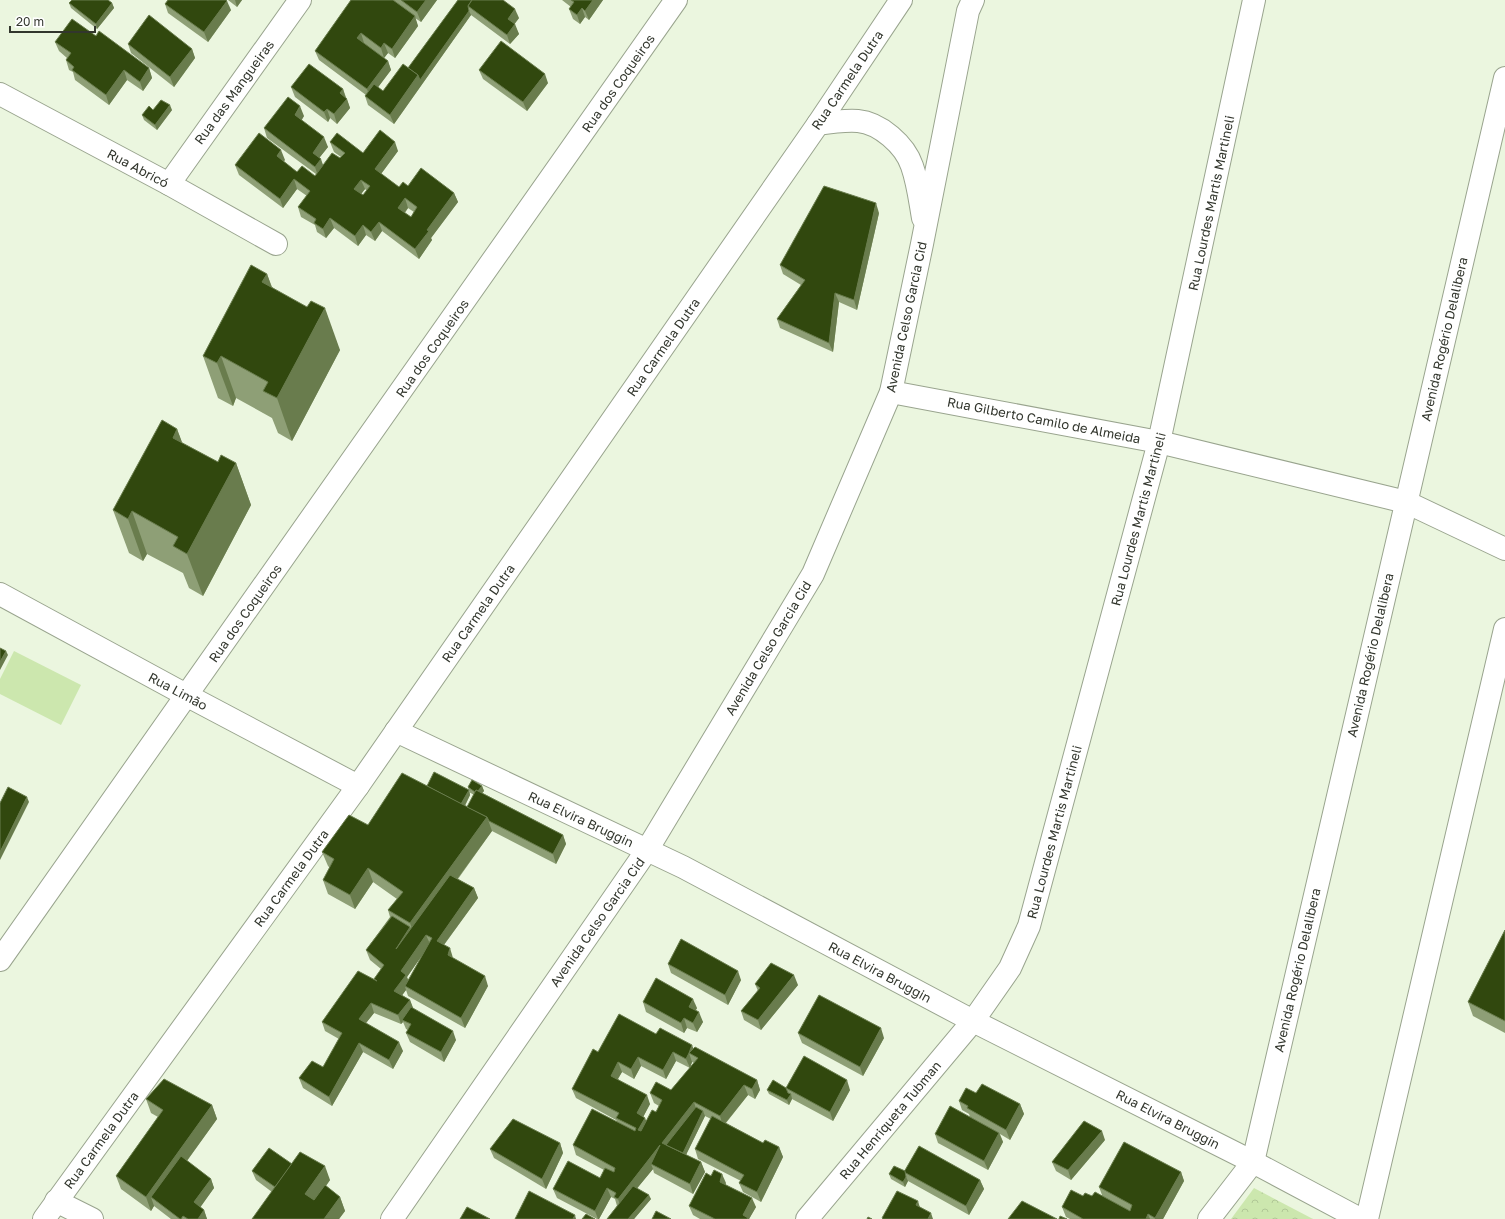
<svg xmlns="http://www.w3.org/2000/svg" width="1505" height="1219" font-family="'Golos Text',sans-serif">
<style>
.grass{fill:#cce7ae}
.forest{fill:url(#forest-crowns)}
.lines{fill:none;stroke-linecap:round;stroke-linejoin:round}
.minor-casing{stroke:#99a48e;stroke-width:24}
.secondary-casing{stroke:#99a48e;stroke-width:24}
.minor{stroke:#fff;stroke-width:22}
.secondary{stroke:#fff;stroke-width:22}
.wall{fill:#8e9f76;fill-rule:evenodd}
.shaded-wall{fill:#697c4d}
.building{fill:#31480e;stroke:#697c4d;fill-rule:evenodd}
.labels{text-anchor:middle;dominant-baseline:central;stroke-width:4;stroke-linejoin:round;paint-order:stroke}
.street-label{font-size:13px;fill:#32362d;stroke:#fff}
</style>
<defs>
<pattern id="forest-crowns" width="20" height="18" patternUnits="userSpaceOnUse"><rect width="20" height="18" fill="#cce7ae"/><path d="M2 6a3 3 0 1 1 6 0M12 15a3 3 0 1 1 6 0" fill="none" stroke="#b0c796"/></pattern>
</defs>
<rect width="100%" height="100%" fill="#ebf6df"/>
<path class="grass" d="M14 651 81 685 61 725 0 694V679Z"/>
<path class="forest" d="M1254 1188 1313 1219H1231Z"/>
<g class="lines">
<g class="minor-casing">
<g id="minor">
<path d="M0 94 169 184 276 244"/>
<path d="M169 184 300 0"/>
<path d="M891 392 1159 442 1406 502 1505 549"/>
<path d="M0 594 186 695 358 786"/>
<path d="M396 731 683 867 973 1021 1253 1162 1360 1219"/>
<path d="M0 960 676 0"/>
<path d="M56 1201 92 1219"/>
<path d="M807 1219 973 1021 1010 968 1029 926 1159 442 1254 0"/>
<path d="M1209 1219 1253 1162 1505 78"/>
<path d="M1367 1219 1505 629"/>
</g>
</g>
<g class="secondary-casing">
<g id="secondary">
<path d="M818 124C831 122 844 120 858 121 880 123 905 145 912 166 918 183 920 201 923 218"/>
<path d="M44 1219 358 786 818 124 901 0"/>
<path d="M392 1219 647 850 813 574 891 392 922 244 968 11 973 0"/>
</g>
</g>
<use href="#minor" class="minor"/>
<use href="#secondary" class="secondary"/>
</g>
<g class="wall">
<path d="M228 0H242L237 7Z"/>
<path d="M351 0H437L421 22 415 18 418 26 395 58 388 53 384 58 364 43 388 61 391 70 378 87 383 91 408 68 458 0 519 18 514 24 519 34 510 44 471 15 394 124 368 105 365 96 366 95 319 60 315 51Z"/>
<path d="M562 0H603L589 20 585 17 580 24 573 19 569 9 571 7Z"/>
<path d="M69 3H112L114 8 97 29 71 8Z"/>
<path d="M165 4 231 10 208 42 168 13Z"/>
<path d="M96 36 149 68 152 78 143 91 127 80 109 105 75 80 73 72 69 70 66 60 67 58 59 51 55 42Z"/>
<path d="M128 44 192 49 195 58 174 87 131 53Z"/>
<path d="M479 70 548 83 527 111 483 79Z"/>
<path d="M291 87 343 89 350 108 337 124 330 118 328 122 295 97Z"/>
<path d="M153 110H172L157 130 144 120 142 115Z"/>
<path d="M304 116 301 120 328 147 319 158 323 165 340 158 341 157 334 152 330 142 363 153 398 151 381 174 399 187 408 186 454 193 458 202 431 238 432 240 419 259 382 231 375 241 366 235 358 246 334 228 326 238 317 232 315 225 301 217 298 207 307 196 297 189 283 208 239 175 235 165 285 160 283 161 297 172 315 176 316 174 267 138 264 128ZM365 189 367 191 363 195 361 194ZM408 208 414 212 411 217 405 213Z"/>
<path d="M879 213 857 310 839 302 833 352 780 328 777 319 801 285 783 274 780 265Z"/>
<path d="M267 274 272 287 340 350 292 441 278 433 272 418 236 398 233 406 218 398 203 356Z"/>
<path d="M177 429 182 443 218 462 236 463 251 505 203 596 189 588 183 573 147 554 143 561 129 553 113 510Z"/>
<path d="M427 786 469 790 470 795 465 806 467 807 474 795 469 792 468 787 482 786 484 791 482 793 563 835 566 844 556 864 492 831 458 879 474 888 478 898 444 945 453 958 488 986 465 1028 408 996 406 990 402 995 410 1000 413 1009 456 1040 444 1062 410 1042 406 1033 408 1030 406 1029 403 1022 401 1024 374 1013 366 1023 403 1051 393 1069 363 1052 332 1106 303 1088 299 1078 323 1067 339 1039 325 1031 322 1022 374 979 381 969 370 960 366 950 390 917 388 910 397 899 373 882 355 909 328 894 323 880 330 868 328 866 322 852 368 825ZM423 954 408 980 407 977Z"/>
<path d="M1505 930V1033L1473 1016 1468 1002Z"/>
<path d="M668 964 741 980 728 1005 671 973Z"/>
<path d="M755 984 798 985 761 1030 744 1020 741 1011 758 991Z"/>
<path d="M643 1002 697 1008 696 1010 703 1022 697 1032 687 1028 684 1033 646 1012Z"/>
<path d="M798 1033 884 1038 863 1076 802 1043Z"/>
<path d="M656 1034 693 1048 757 1080 760 1090 755 1099 748 1095 726 1123 763 1143 779 1147 783 1157 761 1202 743 1192 739 1183 741 1181 698 1159 695 1149 711 1119 705 1116 686 1155 701 1162 705 1172 693 1194 654 1173 653 1169 637 1188 651 1199 634 1219H607L617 1206 615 1199 611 1197 599 1219H597L557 1198 553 1189 600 1178 604 1170 576 1155 573 1145 617 1122 616 1120 576 1098 572 1089 598 1052ZM676 1061 690 1068 692 1062 694 1063 671 1090 650 1093 654 1103 659 1106 656 1112 646 1121 643 1117 650 1104 618 1079 622 1072 634 1079 641 1066 666 1079Z"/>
<path d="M786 1088 850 1090 833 1121 792 1099 789 1105 769 1094 767 1090Z"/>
<path d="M976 1093 1020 1104 1024 1114 1010 1140 1000 1134 1003 1142 988 1170 938 1143 935 1134 970 1117 969 1114 962 1110 959 1101Z"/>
<path d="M146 1099 212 1105 217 1119 187 1161 211 1179 214 1188 200 1207 204 1210 207 1219H171L154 1206 151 1211 121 1189 116 1176 158 1117 151 1113Z"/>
<path d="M1105 1140 1071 1180 1056 1171 1052 1162Z"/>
<path d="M560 1143 563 1153 546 1189 494 1158 490 1149Z"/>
<path d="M292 1164 330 1180 326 1186 340 1197 345 1211 339 1219H252L272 1192 256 1180 252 1171Z"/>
<path d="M905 1171 980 1180 984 1189 969 1215 908 1181 905 1187 891 1179 889 1174Z"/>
<path d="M1181 1172 1184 1181 1163 1219H1070L1066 1217 1062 1207 1083 1196H1092L1102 1195 1099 1187Z"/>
<path d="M722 1174 725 1184 756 1207 749 1219H700L693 1215 689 1206 711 1176Z"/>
</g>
<g class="shaded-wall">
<path d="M235 0H242L237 7Z"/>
<path d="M426 0H437L421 22 417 12Z"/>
<path d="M593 0H603L589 20 585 11Z"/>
<path d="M227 1 231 10 208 42 204 32Z"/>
<path d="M112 3 114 8 97 29 96 24Z"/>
<path d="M582 8 585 17 580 24 577 15Z"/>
<path d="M515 9 519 18 511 29 508 19Z"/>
<path d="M469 11 471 15 394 124 390 115 418 75Z"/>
<path d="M415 16 418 26 395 58 392 49Z"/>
<path d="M515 24 519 34 510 44 507 35Z"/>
<path d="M361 33 364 43 361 48 357 38Z"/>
<path d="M384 43 388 53 384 58 381 48Z"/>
<path d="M192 49 195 58 174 87 170 77Z"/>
<path d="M388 61 391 70 370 98 367 89Z"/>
<path d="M149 68 152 78 143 91 140 82Z"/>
<path d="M124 70 127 80 109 105 106 95Z"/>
<path d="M545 74 548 83 527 111 523 102Z"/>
<path d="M343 89 346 99 340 93Z"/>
<path d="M347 99 350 108 337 124 334 114Z"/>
<path d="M170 105 172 110 157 130 155 125Z"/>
<path d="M300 106 304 116 299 125 295 115Z"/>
<path d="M327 109 330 118 328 122 324 112Z"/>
<path d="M324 137 328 147 316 162 313 153Z"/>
<path d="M395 142 398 151 378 178 375 169Z"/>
<path d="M281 150 285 160 280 166 277 156Z"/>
<path d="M321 159 324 168 318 176 315 167Z"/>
<path d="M294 179 297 189 283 208 280 199Z"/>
<path d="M361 180 365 189 358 198 354 189Z"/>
<path d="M454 193 458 202 431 238 432 240 419 259 415 249 427 230Z"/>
<path d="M405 198 408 208 401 217 398 208Z"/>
<path d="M876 203 879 213 857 310 854 300Z"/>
<path d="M330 218 334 228 326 238 323 229Z"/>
<path d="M379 222 382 231 375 241 371 232Z"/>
<path d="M363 225 366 235 358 246 355 236Z"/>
<path d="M267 274 282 316 262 282Z"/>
<path d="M835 293 839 302 833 352 829 343Z"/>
<path d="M325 308 340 350 292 441 277 398Z"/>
<path d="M221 356 236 398 233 406 217 363Z"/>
<path d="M177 429 193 471 173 438Z"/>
<path d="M236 463 251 505 203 596 187 554Z"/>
<path d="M132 511 147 554 143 561 128 519Z"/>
<path d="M6 651 8 655 0 670V662Z"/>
<path d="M482 786 484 791 478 798 477 793Z"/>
<path d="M469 790 470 795 460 815 458 810Z"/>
<path d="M27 797 29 802 0 860V852Z"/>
<path d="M487 817 492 831 415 937 410 923Z"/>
<path d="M563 835 566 844 556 864 553 854Z"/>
<path d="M368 868 373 882 355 909 350 895Z"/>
<path d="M474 888 478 898 440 950 437 941Z"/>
<path d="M410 927 414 936 396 949Z"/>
<path d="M426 935 430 944 407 977 410 985 405 986 406 990 398 1001 394 991 401 971Z"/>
<path d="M450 948 453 958 451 964 448 955Z"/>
<path d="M738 971 741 980 728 1005 725 995Z"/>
<path d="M794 975 798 985 761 1030 758 1020Z"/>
<path d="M485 976 488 986 465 1028 461 1018Z"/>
<path d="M693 999 697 1008 692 1016 689 1007Z"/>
<path d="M410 1000 414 1010 402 1020 403 1022 401 1024 398 1015Z"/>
<path d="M371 1003 374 1013 362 1028 359 1019Z"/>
<path d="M699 1012 703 1022 697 1032 693 1023Z"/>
<path d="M684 1018 687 1028 684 1033 681 1023Z"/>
<path d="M881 1028 884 1038 863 1076 860 1067Z"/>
<path d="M453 1031 456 1040 444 1062 441 1052Z"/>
<path d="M399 1042 403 1051 393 1069 389 1060Z"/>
<path d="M359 1043 363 1052 332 1106 329 1097Z"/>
<path d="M692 1045 696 1055 689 1053Z"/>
<path d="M673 1052 676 1061 666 1079 663 1070Z"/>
<path d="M689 1053 692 1062 690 1068 686 1059Z"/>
<path d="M638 1057 641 1066 634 1079 631 1069Z"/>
<path d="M618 1062 622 1072 614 1085 611 1076Z"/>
<path d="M757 1080 760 1090 755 1099 752 1089Z"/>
<path d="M847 1080 850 1090 833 1121 830 1112Z"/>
<path d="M744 1085 748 1095 723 1126 720 1116Z"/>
<path d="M791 1094 792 1099 789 1105 787 1100Z"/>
<path d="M647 1095 650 1104 640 1123 637 1113Z"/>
<path d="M694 1102 697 1112 668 1149 662 1143Z"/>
<path d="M1020 1104 1024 1114 1010 1140 1006 1130Z"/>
<path d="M212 1105 217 1119 157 1202 151 1197 154 1206 151 1211 146 1197Z"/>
<path d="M703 1111 705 1116 683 1161 681 1156Z"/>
<path d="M645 1118 649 1127 642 1139 638 1130Z"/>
<path d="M1102 1131 1105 1140 1071 1180 1068 1170Z"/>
<path d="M999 1133 1003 1142 988 1170 984 1161Z"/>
<path d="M560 1143 563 1153 546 1189 542 1179Z"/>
<path d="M660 1145 651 1164 653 1169 621 1208 618 1199Z"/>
<path d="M779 1147 783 1157 761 1202 757 1192Z"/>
<path d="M701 1162 705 1172 693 1194 690 1184Z"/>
<path d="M325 1166 330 1180 310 1208 305 1194Z"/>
<path d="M1181 1172 1184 1181 1163 1219H1155V1218Z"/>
<path d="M722 1174 726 1183 724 1191 720 1182Z"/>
<path d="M906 1177 908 1181 905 1187 903 1182Z"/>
<path d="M211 1179 214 1188 197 1212 194 1202Z"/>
<path d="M980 1180 984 1189 969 1215 966 1206Z"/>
<path d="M607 1188 611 1197 599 1219H598L595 1211Z"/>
<path d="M649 1195 651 1199 634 1219H628Z"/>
<path d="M340 1197 345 1211 339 1219H324Z"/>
<path d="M752 1198 756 1207 749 1219H744L743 1215Z"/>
<path d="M918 1201 921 1211 916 1205Z"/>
<path d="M204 1210 207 1219H198Z"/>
<path d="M931 1213 933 1219H928Z"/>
<path d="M1148 1214 1150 1219H1146Z"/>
<path d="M575 1215 576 1219H573Z"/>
</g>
<g class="building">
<path d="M72 0H108L112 3 96 24 69 3Z"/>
<path d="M168 0H226L227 1 204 32 165 4Z"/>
<path d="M351 0H393L415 16 392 49 384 43 381 48 361 33 357 38 388 61 367 89 315 51Z"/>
<path d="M401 0H426L417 12Z"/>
<path d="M458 0H472L468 6 469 11 420 80 418 75 408 68Z"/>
<path d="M472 0H503L515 9 508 19 515 24 507 35 468 6Z"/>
<path d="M571 0H593L585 11 582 8 577 15 569 9 574 2Z"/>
<path d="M149 15 192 49 170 77 128 44Z"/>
<path d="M72 19 96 36 99 31 149 68 140 82 124 70 106 95 72 70 74 67 66 60 71 53 55 42Z"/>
<path d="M501 41 545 74 523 102 479 70Z"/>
<path d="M309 64 343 89 340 93 347 99 334 114 327 109 324 112 291 87Z"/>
<path d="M403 64 418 75 390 115 365 96 374 84 383 91Z"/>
<path d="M288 97 300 106 295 115 324 137 313 153 321 159 315 167 264 128Z"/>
<path d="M161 100 170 105 155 125 142 115 149 106 153 110Z"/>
<path d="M380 130 395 142 375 169 399 187 403 182 408 186 421 168 454 193 427 230 429 231 415 249 379 222 371 232 363 225 355 236 330 218 323 229 314 223 316 219 298 207 310 191 294 179 280 199 235 165 259 133 281 150 277 156 297 172 302 166 315 176 332 153 340 158 345 153 330 142 337 133 363 153ZM361 180 370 186 363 195 354 189ZM405 198 417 207 411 217 398 208Z"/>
<path d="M824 186 876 203 854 300 835 293 829 343 777 319 805 280 780 265Z"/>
<path d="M251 265 267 274 262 282 307 307 311 301 325 308 277 398 263 391 268 382 221 356 217 363 203 356Z"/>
<path d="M162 420 177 429 173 438 218 462 221 455 236 463 187 554 173 546 178 537 132 511 128 519 113 510Z"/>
<path d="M0 648 6 651 0 662Z"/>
<path d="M434 772 469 790 461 804 427 786Z"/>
<path d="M402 773 487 817 410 923 388 910 403 892 368 868 350 895 323 880 334 859 322 852 349 815 368 825Z"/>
<path d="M472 780 482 786 478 791 476 790 475 792 468 787Z"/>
<path d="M8 787 27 797 0 852V803Z"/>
<path d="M476 790 563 835 553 854 489 821 487 817 467 807Z"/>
<path d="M450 875 474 888 437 941 450 948 448 955 485 976 461 1018 405 986 432 938 426 935 401 971 406 975 394 991 410 1000 398 1015 371 1003 359 1019 399 1042 389 1060 359 1043 329 1097 299 1078 312 1061 323 1067 342 1033 322 1022 358 971 377 981 374 979 384 965 366 950 392 916 410 927 396 949Z"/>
<path d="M1505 930V1021L1468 1002Z"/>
<path d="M681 939 738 971 725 995 668 964Z"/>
<path d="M771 963 794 975 758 1020 741 1011 760 988 755 984Z"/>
<path d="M656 978 693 999 689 1007 699 1012 693 1023 684 1018 681 1023 643 1002Z"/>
<path d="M819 995 881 1028 860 1067 798 1033Z"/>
<path d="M411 1007 453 1031 441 1052 406 1033 411 1024 402 1020Z"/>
<path d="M619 1014 656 1034 660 1028 692 1045 689 1053 695 1047 757 1080 752 1089 744 1085 720 1116 694 1102 662 1143 701 1162 690 1184 651 1164 660 1145 618 1199 614 1197 616 1193 607 1188 595 1211 553 1189 568 1161 600 1178 605 1168 614 1172 615 1168 573 1145 592 1109 635 1131 636 1128 616 1118 619 1113 572 1089 593 1049 598 1052ZM673 1052 686 1059 689 1053 698 1058 671 1090 656 1082 650 1093 662 1100 656 1112 652 1110 641 1131 638 1130 645 1118 637 1113 647 1095 611 1076 618 1062 631 1069 638 1057 663 1070Z"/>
<path d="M804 1056 847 1080 830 1112 786 1088Z"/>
<path d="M164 1079 212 1105 146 1197 116 1176 163 1110 146 1099Z"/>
<path d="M773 1080 786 1088 788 1093 791 1094 787 1100 767 1090Z"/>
<path d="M982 1084 1020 1104 1006 1130 967 1108 968 1106 959 1101 966 1088 976 1093Z"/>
<path d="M950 1106 999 1133 984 1161 935 1134Z"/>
<path d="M696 1107 703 1111 683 1153 666 1145Z"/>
<path d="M712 1116 763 1143 765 1140 779 1147 757 1192 739 1183 744 1175 695 1149Z"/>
<path d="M513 1119 560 1143 542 1179 490 1149Z"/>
<path d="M1084 1121 1102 1131 1068 1170 1052 1162Z"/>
<path d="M1124 1142 1181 1172 1155 1218 1148 1214 1146 1219H1083L1062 1207 1071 1190 1083 1196 1085 1193 1092 1196 1095 1192 1130 1211 1132 1205 1099 1187Z"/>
<path d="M919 1146 980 1180 966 1206 904 1172Z"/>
<path d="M269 1148 292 1164 275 1187 252 1171Z"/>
<path d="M300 1152 325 1166 305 1194 314 1200 325 1185 340 1197 324 1219H252Z"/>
<path d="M181 1156 211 1179 194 1202 204 1210 198 1219H188L183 1216 181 1219H180L151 1197Z"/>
<path d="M894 1166 905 1171 906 1177 903 1182 889 1174Z"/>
<path d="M714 1170 722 1174 720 1182 752 1198 743 1215 748 1218 747 1219H715L689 1206 706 1173 711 1176Z"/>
<path d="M633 1186 649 1195 628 1219H607Z"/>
<path d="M529 1191 575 1215 573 1219H515Z"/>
<path d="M897 1191 918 1201 916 1205 931 1213 928 1219H883L882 1218Z"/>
<path d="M1022 1201 1057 1219H1008Z"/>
<path d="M467 1207 490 1219H460Z"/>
<path d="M656 1211 671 1219H652Z"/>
<path d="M586 1214 595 1219H582Z"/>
<path d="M1060 1216 1067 1219H1059Z"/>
<path d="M868 1217 872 1219H867Z"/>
</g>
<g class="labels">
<g class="street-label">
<text transform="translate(847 80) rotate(-56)">Rua Carmela Dutra</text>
<text transform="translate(618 83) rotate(-55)">Rua dos Coqueiros</text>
<text transform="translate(234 92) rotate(-54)">Rua das Mangueiras</text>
<text transform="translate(138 168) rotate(28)">Rua Abricó</text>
<text transform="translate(1211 203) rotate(-78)">Rua Lourdes Martis Martineli</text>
<text transform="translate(906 317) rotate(-78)">Avenida Celso Garcia Cid</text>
<text transform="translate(1444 339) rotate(-77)">Avenida Rogério Delalibera</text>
<text transform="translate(663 347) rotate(-55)">Rua Carmela Dutra</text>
<text transform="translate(432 348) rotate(-55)">Rua dos Coqueiros</text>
<text transform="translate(1044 420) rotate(11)">Rua Gilberto Camilo de Almeida</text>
<text transform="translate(1138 519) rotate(-75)">Rua Lourdes Martis Martineli</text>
<text transform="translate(245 613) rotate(-55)">Rua dos Coqueiros</text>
<text transform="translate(478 613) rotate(-55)">Rua Carmela Dutra</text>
<text transform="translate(768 648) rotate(-59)">Avenida Celso Garcia Cid</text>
<text transform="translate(1370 655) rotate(-77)">Avenida Rogério Delalibera</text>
<text transform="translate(178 691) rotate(28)">Rua Limão</text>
<text transform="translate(581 819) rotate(25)">Rua Elvira Bruggin</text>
<text transform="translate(1054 832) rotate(-75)">Rua Lourdes Martis Martineli</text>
<text transform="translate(291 878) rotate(-54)">Rua Carmela Dutra</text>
<text transform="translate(597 922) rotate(-55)">Avenida Celso Garcia Cid</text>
<text transform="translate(1297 970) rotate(-77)">Avenida Rogério Delalibera</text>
<text transform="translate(880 972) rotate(28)">Rua Elvira Bruggin</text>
<text transform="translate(1168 1119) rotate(27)">Rua Elvira Bruggin</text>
<text transform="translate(890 1120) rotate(-50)">Rua Henriqueta Tubman</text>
<text transform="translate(101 1140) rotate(-54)">Rua Carmela Dutra</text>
</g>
</g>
<path d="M10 26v6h85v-6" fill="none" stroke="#32362d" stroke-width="2"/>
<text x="16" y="26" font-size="12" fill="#32362d" stroke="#ffffff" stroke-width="3" paint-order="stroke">20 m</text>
</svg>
